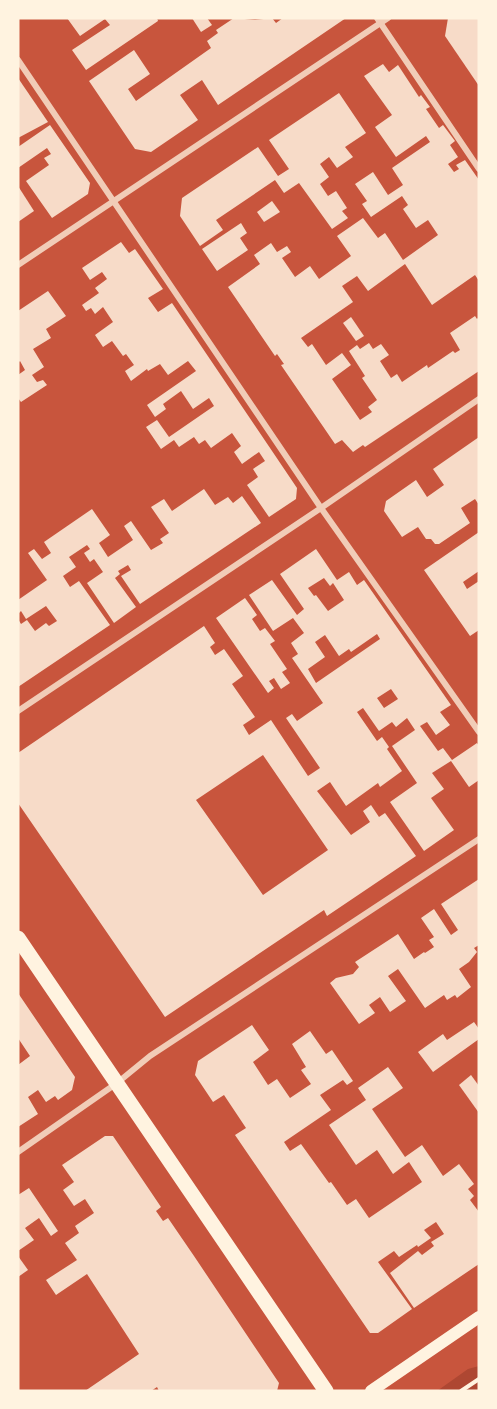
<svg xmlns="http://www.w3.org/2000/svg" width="497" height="1409" font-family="'Roboto Serif',serif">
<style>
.green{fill:#ae4732}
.building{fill:#f7dbc8;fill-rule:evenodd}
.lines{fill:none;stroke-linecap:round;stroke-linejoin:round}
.path{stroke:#fff3e0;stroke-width:4}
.minor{stroke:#f1ccb7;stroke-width:6}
.secondary{stroke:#fff3e0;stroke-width:12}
.primary{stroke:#fff3e0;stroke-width:15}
</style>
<rect width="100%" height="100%" fill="#c8553d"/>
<path class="green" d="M479 1366V1391H437L468 1369Z"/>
<g class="building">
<path d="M67 18H157L158 21 86 70 72 50 110 25 105 19 80 36Z"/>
<path d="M192 18H207L212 25 201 32Z"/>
<path d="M234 18 255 20 272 18 276 23 283 18H346L218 105 202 80 180 95 198 120 151 152 135 149 89 81 134 50 150 74 128 89 136 101 211 48 207 41 218 33 216 30Z"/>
<path d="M448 18H479V86L445 36Z"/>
<path d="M383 64 389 72 398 65 419 97 421 95 430 107 426 109 439 128 443 125 455 141 450 145 458 157 448 164 454 172 459 169 456 165 465 160 479 180V281L475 275 432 305 405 264 368 291 357 276 342 286 353 302 301 338 308 347 312 344 326 365 342 353 351 365 332 379 360 420 372 412 368 407 377 400 362 378 365 376 349 351 357 345 360 349 369 343 373 349 381 344 389 355 380 361 391 378 397 374 402 382 427 365 428 368 453 351 455 353 460 350 450 333 475 316 477 319 479 317V371L365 447 363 445 353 452 342 440 335 444 281 365 284 364 277 354 275 356 228 287 260 264 254 255 271 243 277 252 287 246 291 252 282 258 295 277 310 266 319 279 351 256 337 236 363 218 378 238 385 233 403 260 438 235 428 220 416 228 403 209 408 205 402 196 371 217 362 204 367 201 355 184 373 172 388 195 403 185 392 168 430 142 426 136 396 157 375 127 392 115 364 76Z"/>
<path d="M18 78 48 122 18 138Z"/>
<path d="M339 93 366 133 345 147 353 157 337 168 329 157 320 164 329 177 320 184 328 196 336 191 347 208 342 211 348 218 332 229 299 183 284 193 275 180 216 220 223 230 200 246 180 216 182 198 258 147 278 176 289 169 269 140Z"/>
<path d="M50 125 90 183 88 194 52 218 26 181 49 165 44 158 51 154 47 148 18 168V147Z"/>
<path d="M18 186 34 211 18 222Z"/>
<path d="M272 201 280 212 264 222 257 212Z"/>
<path d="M241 223 247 233 240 238 248 250 217 271 202 249Z"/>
<path d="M121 242 129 253 135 249 163 289 148 298 158 312 172 303 297 488 296 499 269 517 247 485 258 477 253 469 265 461 259 452 242 464 234 452 241 446 232 433 211 448 205 440 199 444 194 437 179 447 174 440 161 449 146 427 157 420 169 437 214 406 209 398 193 409 181 391 163 404 166 409 155 417 147 405 196 371 188 361 168 375 160 364 148 371 147 369 131 381 125 371 134 365 126 354 123 356 112 341 103 347 95 335 113 322 103 307 95 314 91 308 86 311 82 305 99 293 95 288 107 279 102 272 90 280 82 268Z"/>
<path d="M48 291 66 316 46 329 51 338 33 349 44 367 32 375 37 382 43 380 47 385 21 402 18 398V375L25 370 20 361 18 363V311Z"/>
<path d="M351 317 364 336 356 341 343 323Z"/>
<path d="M479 437V505L475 499 461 508 470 523 439 544H435L431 539H426L418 527 402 537 384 511 386 501 416 480 427 497 444 485 433 469Z"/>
<path d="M204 489 215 505 228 497 233 503 242 496 261 523 140 604 121 576 131 570 128 565 118 571 120 574 115 578 136 607 114 623 87 583 103 572 94 559 90 562 84 553 90 549 87 545 69 557 76 567 63 576 70 587 79 581 110 625 18 687V619L21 624 27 620 35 631 46 623 49 626 57 621 46 606 26 619 21 611 18 614V600L47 580 28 553 34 549 42 559 51 553 44 542 92 509 110 535 99 543 108 557 133 540 124 526 131 521 151 550 163 543 160 539 169 533 151 507 164 499 172 511Z"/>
<path d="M479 532V571L463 582 467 589 479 581V630L470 636 424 570Z"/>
<path d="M316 549 337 580 349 572 357 585 364 580 451 705 440 712 450 725 436 735 427 722 420 726 438 751 443 748 452 760 477 743 479 746V780L469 787 451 761 432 773 444 789 431 798 454 830 424 851 390 802 417 783 392 746 415 730 407 718 396 727 392 722 379 731 363 708 357 712 377 741 382 737 389 747 387 749 402 771 380 787 378 783 346 806 330 782 317 791 351 835 370 822 363 811 371 805 379 817 385 813 416 856 327 916 324 910 165 1017 18 803V753L204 626 215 643 210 647 215 655 224 649 243 676 232 684 255 717 243 725 249 735 271 720 308 776 320 768 286 718 292 714 297 721 323 703 292 658 298 654 291 643 304 633 293 618 273 631 249 595 272 580 297 615 304 609 280 574ZM324 578 330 586 333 583 344 600 328 611 316 595 314 596 308 588ZM377 634 380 639 316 683 308 669 325 657 315 642 325 635 339 656 349 649 351 652ZM391 689 398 699 384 708 377 698ZM263 755 328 850 263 895 196 800Z"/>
<path d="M245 598 257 615 252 619 260 631 265 628 275 641 270 644 287 669 282 672 290 683 281 689 274 678 269 681 274 688 268 693 216 618Z"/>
<path d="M479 879V945L474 948 477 952 469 962 459 969 471 987 457 998 455 995 447 1000 444 995 425 1008 398 969 388 976 406 1001 390 1012 380 997 369 1005 375 1013 359 1024 330 983 336 978 353 974 359 967 355 962 398 934 414 959 424 952 425 953 434 947 429 940 434 937 421 918 434 909 451 935 458 930 441 904Z"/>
<path d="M18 993 75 1077 72 1090 58 1100 55 1096 46 1102 38 1090 28 1097 38 1114 18 1127V1065L30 1056 18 1038Z"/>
<path d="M474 1022 479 1029V1039L433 1072 418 1052 443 1034 447 1040Z"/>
<path d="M252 1025 269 1050 253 1062 268 1085 277 1079 290 1098 311 1084 301 1070 306 1067 292 1044 310 1031 326 1054 332 1050 353 1081 347 1085 343 1080 320 1095 331 1110 284 1142 290 1151 301 1144 329 1183 331 1182 347 1205 356 1199 369 1218 422 1182 409 1162 393 1174 377 1150 356 1165 329 1125 366 1100 358 1088 388 1067 403 1088 372 1109 405 1157 422 1145 443 1176 459 1164 474 1184 468 1189 474 1196 470 1200 479 1212V1264L414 1308 390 1273 418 1251 422 1255 434 1246 431 1242 444 1234 436 1222 424 1230 431 1238 418 1247 417 1245 399 1257 394 1251 378 1262 412 1309 378 1333H370L235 1135 246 1128 224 1095 213 1102 195 1075 198 1061Z"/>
<path d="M471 1075 479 1086V1113L459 1085Z"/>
<path d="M105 1136H113L161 1207 156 1211 163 1221 168 1218 194 1256 279 1383 277 1391H159L157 1387 151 1391H85L139 1354 87 1274 56 1295 46 1280 77 1260 65 1243 79 1233 75 1226 94 1213 85 1199 74 1206 63 1190 74 1182 62 1165Z"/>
<path d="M29 1188 58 1231 51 1236 39 1218 25 1228 34 1240 18 1251V1195Z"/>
<path d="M18 1256 28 1270 18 1277Z"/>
</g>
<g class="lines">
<path class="path" d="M461 1391 479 1379"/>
<g class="minor">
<path d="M377 18 479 169"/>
<path d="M18 60 321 508 479 732"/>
<path d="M18 265 388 18"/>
<path d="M18 711 321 508 479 399"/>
<path d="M18 1152 117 1083 150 1056 479 839"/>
</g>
<path class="secondary" d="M371 1391 479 1317"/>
<path class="primary" d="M18 938 326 1391"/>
</g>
<rect width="497" height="1409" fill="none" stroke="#fff3e0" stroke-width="39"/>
</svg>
